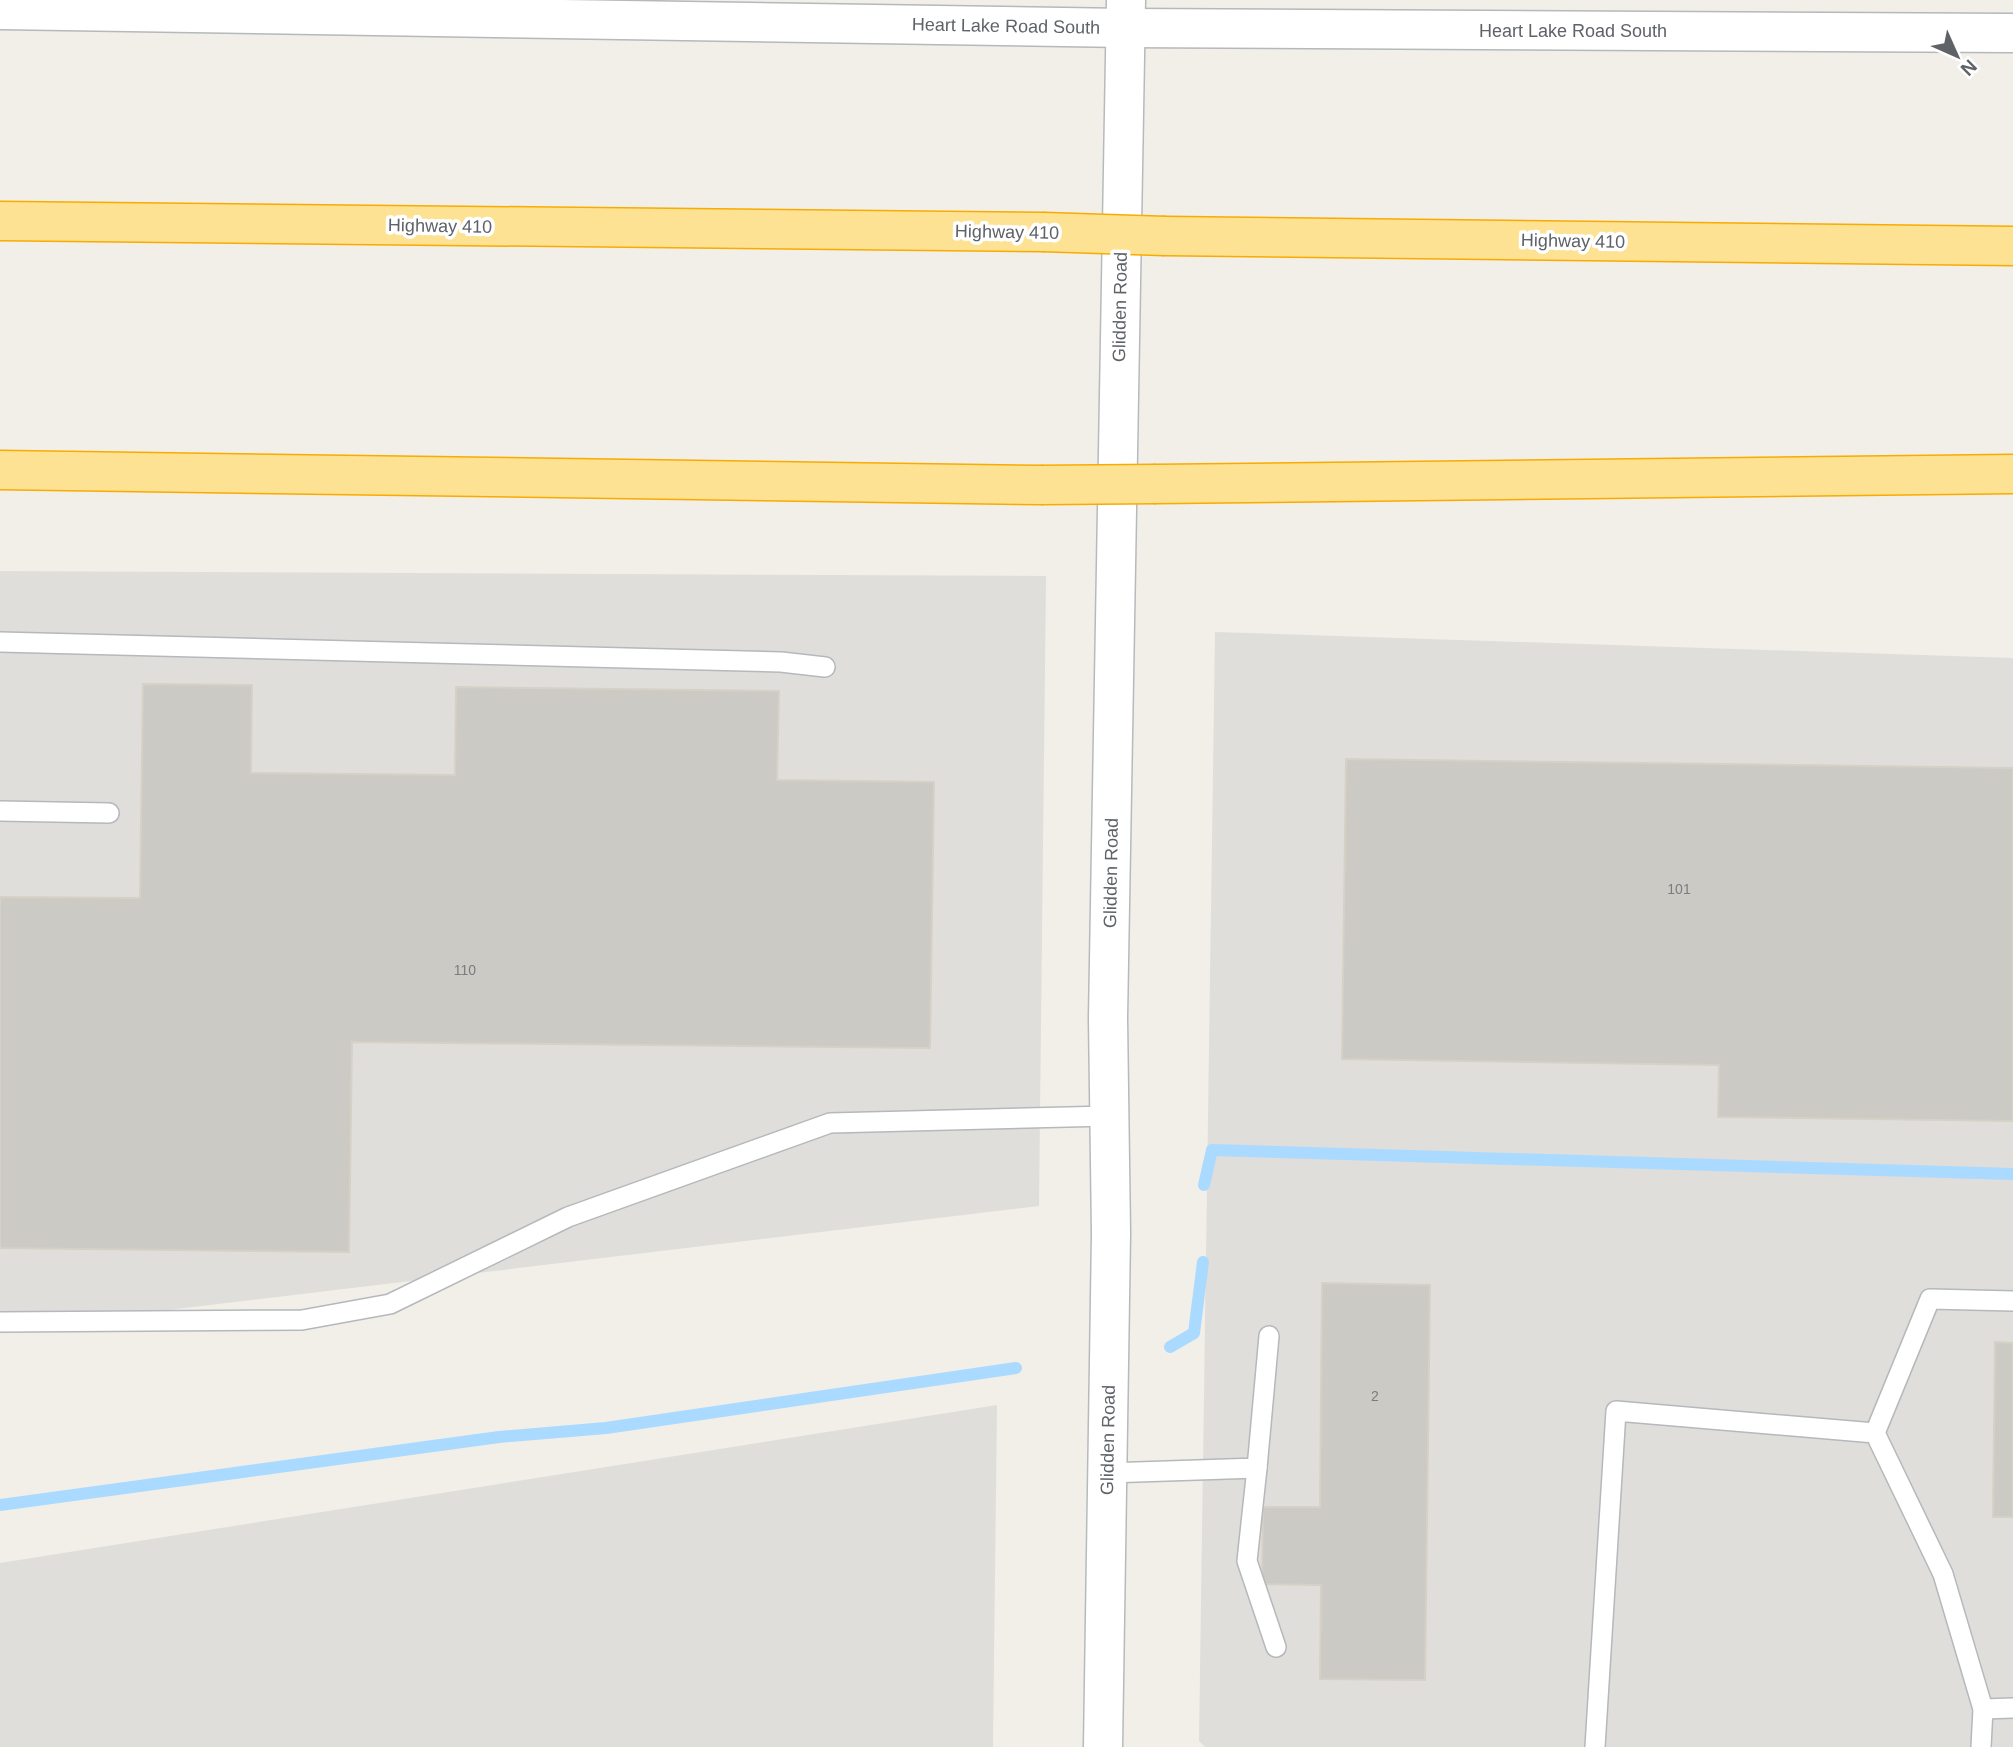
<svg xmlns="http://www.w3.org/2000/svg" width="2013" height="1747" font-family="Arial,sans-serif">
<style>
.industrial{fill:#e0deda}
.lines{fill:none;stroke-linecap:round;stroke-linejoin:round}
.stream{stroke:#aadaff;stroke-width:12}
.building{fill:#cccac5;stroke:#d6d1c6;stroke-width:2}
.lane-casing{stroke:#b5b8bc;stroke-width:22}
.street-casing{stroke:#b5b8bc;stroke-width:41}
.secondary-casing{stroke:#b6babf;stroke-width:41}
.highway-casing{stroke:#f9ab00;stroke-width:41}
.lane{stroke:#fff;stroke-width:19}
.street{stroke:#fff;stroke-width:38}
.secondary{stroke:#fff;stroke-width:38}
.highway{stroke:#fde293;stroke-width:38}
.highway-bridge-casing{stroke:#f9ab00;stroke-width:41;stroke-linecap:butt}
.highway-bridge{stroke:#fde293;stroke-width:38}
.labels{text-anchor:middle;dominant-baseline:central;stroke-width:7;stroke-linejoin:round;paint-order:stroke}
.number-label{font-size:14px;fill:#7a7d7f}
.street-label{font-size:18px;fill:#5f6368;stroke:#fff}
</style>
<rect width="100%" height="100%" fill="#f1efe8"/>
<g class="industrial">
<path d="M0 571 1046 576 1039 1206 0 1330Z"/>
<path d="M1215 632 2013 658V1747H1205L1199 1741Z"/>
<path d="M997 1405 993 1747H0V1563Z"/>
</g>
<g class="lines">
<g class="stream">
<path d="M1204 1185 1212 1150 2013 1174"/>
<path d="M1170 1347 1194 1333 1203 1262"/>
<path d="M0 1505 499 1437 606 1428 1016 1368"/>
</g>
</g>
<g class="building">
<path d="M143 684 252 685 251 773 455 775 456 687 779 691 777 780 934 782 930 1048 352 1042 349 1252 0 1248V897L140 898Z"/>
<path d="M1346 759 2013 768V1121L1718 1117 1719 1065 1342 1059Z"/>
<path d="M1322 1283 1430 1285 1425 1680 1320 1679 1321 1585 1262 1584 1263 1507H1320Z"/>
<path d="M1995 1342 2013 1343V1517H1993Z"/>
</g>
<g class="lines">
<g class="lane-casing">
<g id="lane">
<path d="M0 642 781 662 825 667"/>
<path d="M0 811 109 813"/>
<path d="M0 1322 302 1320 390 1304 568 1217 830 1123 1109 1116"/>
<path d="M1875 1433 1930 1299 2013 1301"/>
<path d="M1257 1468 1247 1561 1276 1647"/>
<path d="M1107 1473 1257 1468 1269 1336"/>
<path d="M1983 1709 2013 1708"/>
<path d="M1595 1747 1616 1411 1875 1433 1943 1574 1983 1709 1981 1747"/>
</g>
</g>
<g class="street-casing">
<path id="street" d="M0 10 1125 28 2013 33"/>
</g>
<g class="secondary-casing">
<path id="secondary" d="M1103 1747 1111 1234 1108 1018 1126 0"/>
</g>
<g class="highway-casing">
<g id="highway">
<path d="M0 221 1043 232"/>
<path d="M1165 236 2013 246"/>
<path d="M0 470 1041 485"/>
<path d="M1156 484 2013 474"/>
</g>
</g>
<use href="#lane" class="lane"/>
<use href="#street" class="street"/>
<use href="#secondary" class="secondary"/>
<use href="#highway" class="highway"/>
<g class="highway-bridge-casing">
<g id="highway-bridge">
<path d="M1043 232 1165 236"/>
<path d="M1041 485 1156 484"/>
</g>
</g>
<use href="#highway-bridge" class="highway-bridge"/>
</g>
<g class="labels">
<g class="number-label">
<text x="1679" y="889">101</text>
<text x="465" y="970">110</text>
<text x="1375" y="1396">2</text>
</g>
<g class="street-label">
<text transform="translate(1006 26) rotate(1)">Heart Lake Road South</text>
<text x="1573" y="31">Heart Lake Road South</text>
<text transform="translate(440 226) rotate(1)">Highway 410</text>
<text transform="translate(1007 232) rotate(1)">Highway 410</text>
<text transform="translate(1573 241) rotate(1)">Highway 410</text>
<text transform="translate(1120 307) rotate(-89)">Glidden Road</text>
<text transform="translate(1111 873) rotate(-89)">Glidden Road</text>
<text transform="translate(1108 1440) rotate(-89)">Glidden Road</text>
</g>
</g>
<g transform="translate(1957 56) rotate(135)" stroke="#ffffff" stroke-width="5" paint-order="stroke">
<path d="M0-5L12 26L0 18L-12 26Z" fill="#5f6368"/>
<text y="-10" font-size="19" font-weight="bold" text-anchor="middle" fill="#5f6368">N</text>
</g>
</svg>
